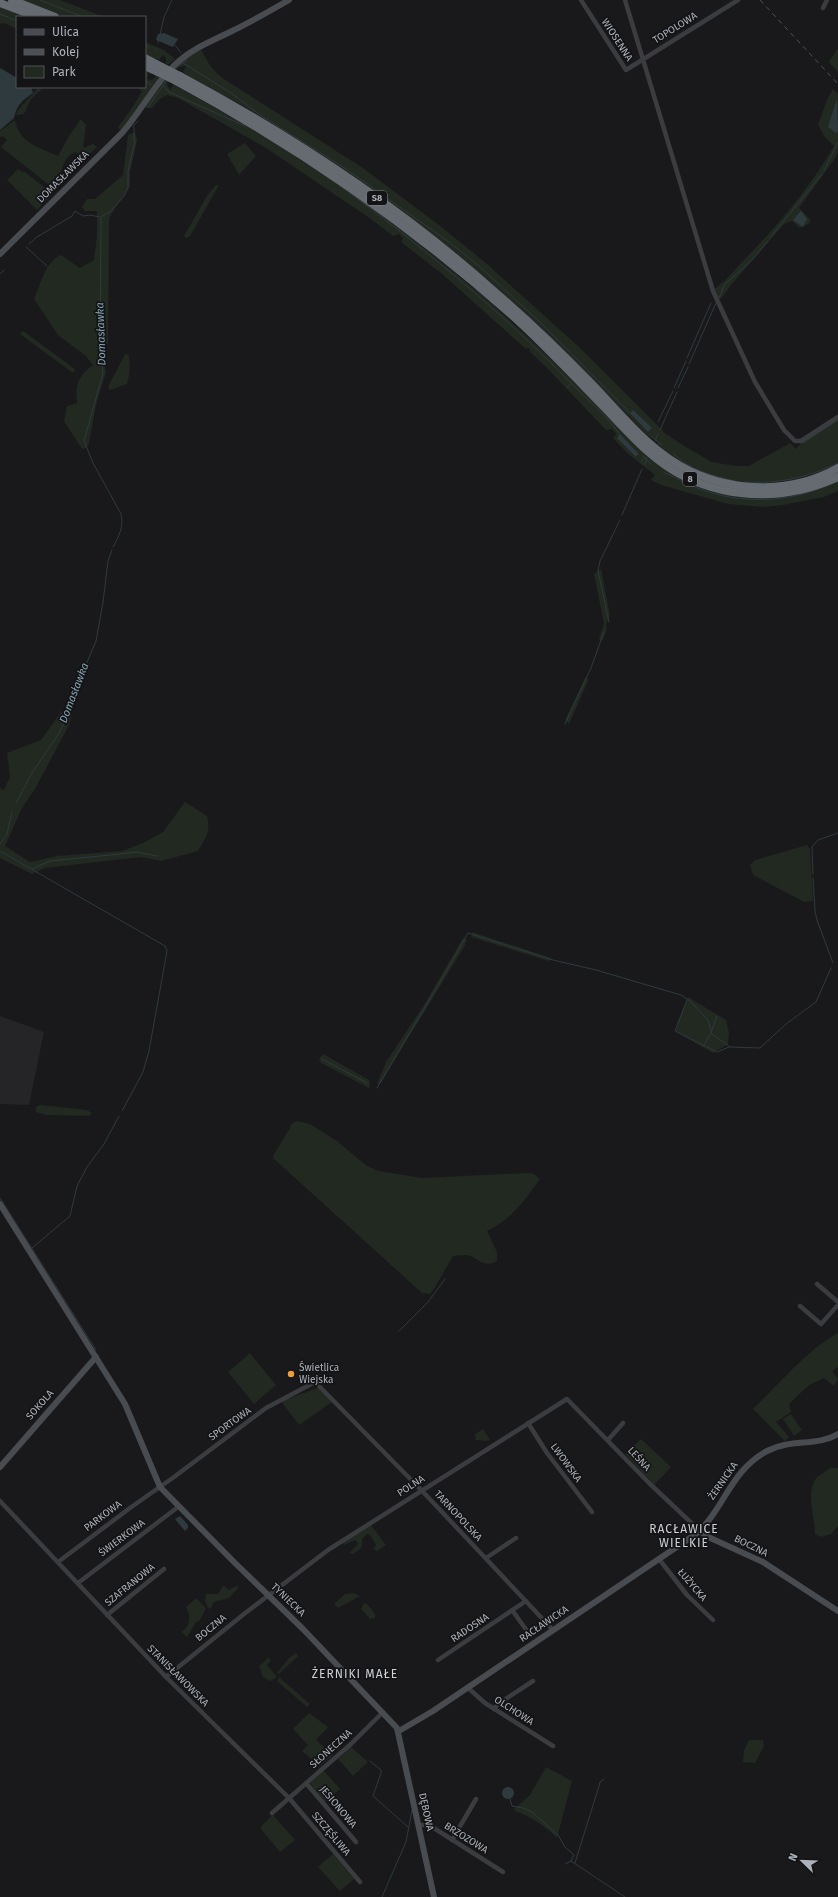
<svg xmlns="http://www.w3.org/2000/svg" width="838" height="1897" font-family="'Fira Sans',sans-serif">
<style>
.built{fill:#252528}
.green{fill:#212921;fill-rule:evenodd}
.water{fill:#2f3a3f}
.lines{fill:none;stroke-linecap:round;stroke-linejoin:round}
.stream{stroke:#2f3a3f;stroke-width:1}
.street{stroke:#3a3c40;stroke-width:4.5}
.secondary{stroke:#484b50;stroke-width:6}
.highway{stroke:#666a71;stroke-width:8}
.rail{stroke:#4d5055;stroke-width:1;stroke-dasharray:5 4;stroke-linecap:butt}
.highway-bridge{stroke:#666a71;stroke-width:8}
.poi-dot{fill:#ec9d41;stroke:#141416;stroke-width:1.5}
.labels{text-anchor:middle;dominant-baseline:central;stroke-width:3.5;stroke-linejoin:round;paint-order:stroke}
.shield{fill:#141416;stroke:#7e8389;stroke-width:1}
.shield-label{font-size:9px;font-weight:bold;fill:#acb2ba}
.street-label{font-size:10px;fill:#acb2ba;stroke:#141416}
.poi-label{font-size:10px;fill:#acb2ba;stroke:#141416;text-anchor:start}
.water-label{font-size:11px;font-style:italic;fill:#85a3b3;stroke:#141416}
.quarter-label{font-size:12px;letter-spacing:1px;fill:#cdd0d6;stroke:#141416}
</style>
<rect width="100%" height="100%" fill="#19191b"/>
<path class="built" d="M0 1016 44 1032 29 1105 0 1104Z"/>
<g class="green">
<path d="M22 0H60L104 17H64Z"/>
<path d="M0 7 25 17H17V29L4 23 0 24Z"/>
<path d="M145 42 164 50 175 59 168 65 166 64V58L163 55 159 60 145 54Z"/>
<path d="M838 48V72L829 62Z"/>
<path d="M201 49C207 62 213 71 224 79L363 168 443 228 487 264 578 346 666 434 686 447 712 462 736 466H749L790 443 796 449 801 443 838 419V464C777 494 709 489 657 444V441L648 436C611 399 576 360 537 324 432 227 315 142 188 76L183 72 186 66 179 67 167 84 170 90 173 85 178 87 251 128 322 173 388 219 481 294 553 360 707 489 838 479V491L824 497 783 505 764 507 728 504 661 485 651 480 655 475 627 453 613 438 616 434 612 429 606 430 545 366 530 352 529 348 526 349 441 273 401 242 403 238 399 234 393 236 371 219 266 148 178 98 167 95 160 99 152 108H146L145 106 163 80 181 61ZM620 435 639 454 637 457 617 438Z"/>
<path d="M145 70 149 73 147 79 152 80 156 76 160 78 122 129H119L118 127 134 105 142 91 137 87H145Z"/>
<path d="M34 87 42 89 31 99 24 114 16 115 18 110 37 89Z"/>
<path d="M833 89 838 94V151L836 157 799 208 810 219V223L800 228 792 221 784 224 731 285 721 299 717 298 714 289C726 281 733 271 743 261 777 226 809 189 834 146L824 136 818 125 827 100Z"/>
<path d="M81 119 86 125 83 148 93 144 97 147 84 159 76 152C59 158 64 177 53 188L1 147 7 140 3 136 0 137V131L15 120C18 142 40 148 58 156L69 136Z"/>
<path d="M135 132 137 140 130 173V186L110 216 109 224 108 343 102 353 106 372 96 405 89 443 86 448 82 449 64 421 67 406 77 403C75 385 78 376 93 365L86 356 58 335 34 299C40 285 46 261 61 255L80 268 94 260 97 235V211H85L82 207 87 199H95L123 175 128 135Z"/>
<path d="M245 143 256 156 239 175 227 154Z"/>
<path d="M18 169 22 172H25L53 194 37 210 7 180Z"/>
<path d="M216 185H219L190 236 186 238 184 236 207 196Z"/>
<path d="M23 331 75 369 73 373 20 334Z"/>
<path d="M125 354 129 355C130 365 130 374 127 384L110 390 108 387Z"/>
<path d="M601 569 610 615 606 624 607 630 602 641 599 639 604 624 594 574Z"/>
<path d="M585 678 589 679 569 724 565 720Z"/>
<path d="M73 711 69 725 35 789 22 808 5 846 30 862 57 856 122 851 143 843 163 832 185 802 207 816C211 831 206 838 198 851L161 861 141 857 45 868 32 874 0 858V788L4 790 10 777 7 753 41 740 61 712Z"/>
<path d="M807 845 810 849 813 901 804 902 753 875 750 865 755 860Z"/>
<path d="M472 932 548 957 552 958 549 961 471 937Z"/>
<path d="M463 938 467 940 464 947 396 1058 381 1083 377 1084 386 1062 424 1005Z"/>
<path d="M688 997 726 1020 729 1033 728 1044 713 1053 676 1032 677 1024Z"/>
<path d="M323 1054 369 1080 370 1086 369 1088 321 1063 319 1059Z"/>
<path d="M40 1105 87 1110 92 1113 89 1116 46 1115 36 1112V1107Z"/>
<path d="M298 1121 310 1124 337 1141 367 1166 379 1171 422 1178 528 1173 534 1174 540 1179C526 1199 510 1221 487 1231L497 1252V1261C484 1269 479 1258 467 1255 463 1255 457 1256 453 1256L434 1289 430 1294 422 1293 273 1158 274 1154 290 1128 291 1124Z"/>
<path d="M838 1333V1367L832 1371 838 1379 834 1386 824 1378 809 1385 789 1404 791 1412 776 1422 789 1437 785 1441 753 1409C777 1386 809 1348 838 1333Z"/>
<path d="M250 1353 276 1385 254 1404 228 1372Z"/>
<path d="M318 1388 332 1402 299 1425 281 1401Z"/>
<path d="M791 1414 802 1430 794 1436 783 1419Z"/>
<path d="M483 1429 490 1440 486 1441 476 1440 475 1434Z"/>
<path d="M641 1439 671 1467 654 1485 625 1454Z"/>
<path d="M830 1468H838V1526L831 1534 821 1537 815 1534C815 1517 806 1496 815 1480 817 1476 825 1472 830 1468Z"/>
<path d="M371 1525 386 1545 377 1551 373 1549 376 1545 370 1535 367 1534 362 1539C363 1548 361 1549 353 1554L349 1553 358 1544 357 1542 355 1540 344 1545 342 1542Z"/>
<path d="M224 1585 228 1590 237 1586 239 1587 229 1598 214 1602 210 1609 208 1608 205 1601 206 1594H218Z"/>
<path d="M354 1593 360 1596 338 1608 334 1604 345 1594Z"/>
<path d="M196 1598 206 1608 200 1620 196 1622 187 1637 182 1632C191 1624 191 1617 186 1607Z"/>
<path d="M364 1603 367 1604 375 1614V1618L370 1619 361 1609Z"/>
<path d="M296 1653 298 1656 279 1674 277 1673 289 1658Z"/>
<path d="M268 1658 271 1660 267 1665 277 1677 270 1681 263 1677 259 1666Z"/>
<path d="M279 1677 310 1704 307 1707 277 1681Z"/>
<path d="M309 1713 328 1727 316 1740 333 1755 320 1766 302 1751 308 1745 293 1729Z"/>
<path d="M749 1740H763L764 1746 755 1763 743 1762 744 1750Z"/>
<path d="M351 1747 368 1762 353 1776 338 1759Z"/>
<path d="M546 1767 572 1781 557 1838C544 1825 531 1817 513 1810L530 1795Z"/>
<path d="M324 1771 340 1789 325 1802 311 1785V1782Z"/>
<path d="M273 1815 295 1840 280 1852 261 1829V1826Z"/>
<path d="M333 1854 354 1879 340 1891 318 1867Z"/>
</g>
<g class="water">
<path d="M164 33 178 39 173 47 156 40 158 34Z"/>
<path d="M0 68 17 78V87H31L33 93C23 100 17 104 14 118L0 130Z"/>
<path d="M837 99 838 131 836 133 828 127Z"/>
<path d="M801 211 807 219 803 227 793 220Z"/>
<path d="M633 410 652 428 648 432 630 413Z"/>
<path d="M620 434 639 454 636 457 617 438Z"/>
<path d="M180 1516 188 1525V1528L185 1531 175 1519Z"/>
<circle cx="508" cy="1793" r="6"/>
</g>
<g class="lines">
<g class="stream">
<path d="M40 0 83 17"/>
<path d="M0 14 17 21"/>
<path d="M160 35 164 17 172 0"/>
<path d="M158 43 159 41"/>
<path d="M145 45 149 47"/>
<path d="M175 45 181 53"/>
<path d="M155 50 156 49"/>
<path d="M183 63 231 93 260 115 346 169 449 242 479 266 542 324 630 413"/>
<path d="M177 67 187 60"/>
<path d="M145 80 151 85"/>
<path d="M163 85 169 92 245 126"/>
<path d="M148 107 167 80"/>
<path d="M824 171 838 142"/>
<path d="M339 185C422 246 502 312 574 386 587 399 611 420 620 435"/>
<path d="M770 238 822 174"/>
<path d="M29 244 37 237 72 216 75 211 83 216 90 215 100 217"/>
<path d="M26 247 47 266"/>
<path d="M0 274 4 270"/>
<path d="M719 298 725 284 752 260 768 241"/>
<path d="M687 358 711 303"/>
<path d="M689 364 716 303"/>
<path d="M567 387 571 384"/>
<path d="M674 388 686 361"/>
<path d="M678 388 688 367"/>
<path d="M658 422 673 391"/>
<path d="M660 430 677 392"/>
<path d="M651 436 662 445"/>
<path d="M655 441 658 434"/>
<path d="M803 443 838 420"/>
<path d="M673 453C688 470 714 476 735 481"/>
<path d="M643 456 651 464"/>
<path d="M641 462 644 458"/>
<path d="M645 464 647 458"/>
<path d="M663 472C677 478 691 486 705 491 749 505 796 502 837 481"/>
<path d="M744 482C778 484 807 478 838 463"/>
<path d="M622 515 642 469"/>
<path d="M113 547C119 536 124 527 121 514L93 463 84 441 103 373 100 349 101 217 111 211 124 196 128 188V171L135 141C132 136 136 131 133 126L138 121"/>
<path d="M609 622 598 571 600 561 620 520"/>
<path d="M565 724 591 668 604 632"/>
<path d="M16 803 32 773 59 733 68 716 78 677 85 667 96 641 103 602 108 561 112 550"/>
<path d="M0 844 7 834 12 812"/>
<path d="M0 851 165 946 167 951 149 1051 143 1072 122 1111"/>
<path d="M32 869 50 861 110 855 137 852 157 856"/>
<path d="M813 874 812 847 818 840 838 833"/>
<path d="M813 878 815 911 817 920 833 963"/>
<path d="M687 1000 675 1031 717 1052 729 1047"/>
<path d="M704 1045 711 1033 717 1016"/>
<path d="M322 1059 367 1083"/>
<path d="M377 1088C407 1036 439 986 468 933L553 960 596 970 681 995 690 1001 708 1020 712 1034 730 1047 760 1048 786 1024 816 1002 831 968"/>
<path d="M0 1198 96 1350"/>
<path d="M32 1248 70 1216 77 1186 87 1167 104 1144 119 1116"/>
<path d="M399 1331 428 1302 445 1279"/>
<path d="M370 1761 381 1770V1773L373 1796 408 1827"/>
<path d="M510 1799 512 1806 523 1808 532 1812 558 1835 565 1847 574 1855 571 1861 625 1897"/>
<path d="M575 1863 599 1786 600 1782 604 1779"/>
<path d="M565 1864 571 1861"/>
<path d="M382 1897 406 1842 412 1810"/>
</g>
<g class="street">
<path d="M581 0 626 70 738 0"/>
<path d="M625 0 713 291 755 382 784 430 795 441H801L838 417"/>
<path d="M823 8 827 0"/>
<path d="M817 1284 838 1302"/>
<path d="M800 1306 821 1324 838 1305"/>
<path d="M528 1423 547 1453 592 1512"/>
<path d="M608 1440 623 1423"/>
<path d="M0 1501 166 1677 289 1798 360 1882"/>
<path d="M486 1558 516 1538"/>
<path d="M659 1559 687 1595 713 1620"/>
<path d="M58 1562 130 1508 174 1477 266 1408 315 1382 426 1495 553 1630"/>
<path d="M78 1583 178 1507"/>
<path d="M512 1610 530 1635"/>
<path d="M107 1615 164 1569"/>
<path d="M438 1660 526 1601"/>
<path d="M166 1677 244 1614 328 1550 567 1399 649 1483 700 1531"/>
<path d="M467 1687 485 1703 553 1746"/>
<path d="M494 1709 498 1704 533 1681"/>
<path d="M306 1783 356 1842"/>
<path d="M272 1813 351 1744 383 1712"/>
<path d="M419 1825H429L503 1872"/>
<path d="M452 1840 476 1799"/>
</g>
<g class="secondary">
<path d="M0 254 122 133C142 110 156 81 179 61 195 47 214 40 232 31 251 22 270 11 289 0"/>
<path d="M0 1204 125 1404 160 1487 235 1563 303 1629 397 1728 434 1897"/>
<path d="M0 1467 96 1357"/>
<path d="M700 1531 706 1536 763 1562 838 1611"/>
<path d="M399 1731 433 1711 696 1534C725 1508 730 1471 767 1451 792 1438 816 1447 838 1434"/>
</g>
<g class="highway">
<path d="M12 0 55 17"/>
<path d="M0 3 37 17"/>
<path d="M145 58 162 67"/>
<path d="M145 66 158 72"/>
<path d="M180 76C292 136 400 207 495 292 529 321 561 352 592 384 622 415 650 452 690 471 737 493 793 493 838 468"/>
<path d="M176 81C298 147 411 225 514 317 545 345 574 376 603 406 628 432 652 461 685 477 735 501 789 499 838 477"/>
</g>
<path class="rail" d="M760 0 838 84"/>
<g class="highway-bridge">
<path d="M162 67 180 76"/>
<path d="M158 72 176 81"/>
</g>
</g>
<circle class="poi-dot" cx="291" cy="1374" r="4"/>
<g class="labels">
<g class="shield">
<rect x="367" y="191" width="20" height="14" rx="3"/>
<rect x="683" y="472" width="14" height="14" rx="3"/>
</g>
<g class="shield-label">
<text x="377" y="198">S8</text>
<text x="690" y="479">8</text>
</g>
<g class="street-label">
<text transform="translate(675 28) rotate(-32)">TOPOLOWA</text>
<text transform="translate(617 40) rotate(57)">WIOSENNA</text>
<text transform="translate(63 177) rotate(-45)">DOMASŁAWSKA</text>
<text transform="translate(40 1405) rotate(-49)">SOKOLA</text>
<text transform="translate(230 1424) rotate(-36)">SPORTOWA</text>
<text transform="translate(639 1459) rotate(47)">LEŚNA</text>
<text transform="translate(566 1463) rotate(54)">LWOWSKA</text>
<text transform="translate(723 1481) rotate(-55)">ŻERNICKA</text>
<text transform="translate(411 1486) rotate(-33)">POLNA</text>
<text transform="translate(103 1516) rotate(-37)">PARKOWA</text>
<text transform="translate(458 1516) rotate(47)">TARNOPOLSKA</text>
<text transform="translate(122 1538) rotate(-37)">ŚWIERKOWA</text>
<text transform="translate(751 1546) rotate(26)">BOCZNA</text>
<text transform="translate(130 1585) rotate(-39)">SZAFRANOWA</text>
<text transform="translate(692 1585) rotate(49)">ŁUŻYCKA</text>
<text transform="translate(288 1600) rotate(44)">TYNIECKA</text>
<text transform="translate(544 1624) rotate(-34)">RACŁAWICKA</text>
<text transform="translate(211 1628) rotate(-39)">BOCZNA</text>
<text transform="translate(470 1628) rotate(-34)">RADOSNA</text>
<text transform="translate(178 1676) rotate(45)">STANISŁAWOWSKA</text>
<text transform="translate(514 1711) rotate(33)">OLCHOWA</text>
<text transform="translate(331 1749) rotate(-42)">SŁONECZNA</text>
<text transform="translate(338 1807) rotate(50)">JESIONOWA</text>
<text transform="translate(426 1812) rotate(78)">DĘBOWA</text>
<text transform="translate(331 1834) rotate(50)">SZCZĘŚLIWA</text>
<text transform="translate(466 1838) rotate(32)">BRZOZOWA</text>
</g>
<g class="poi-label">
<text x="299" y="1368">Świetlica<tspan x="299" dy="12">Wiejska</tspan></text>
</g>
<g class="water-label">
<text transform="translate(101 334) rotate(-92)">Domasławka</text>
<text transform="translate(74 693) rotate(-69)">Domasławka</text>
</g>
<g class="quarter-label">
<text x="684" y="1529">RACŁAWICE<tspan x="684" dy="14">WIELKIE</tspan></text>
<text x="355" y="1674">ŻERNIKI MAŁE</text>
</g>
</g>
<rect x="16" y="16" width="130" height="72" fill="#141416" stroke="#515358"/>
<rect x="24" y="29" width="20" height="6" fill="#484b50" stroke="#515358"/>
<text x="52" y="36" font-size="12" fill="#acb2ba">Ulica</text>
<rect x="24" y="49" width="20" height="6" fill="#4d5055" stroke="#515358"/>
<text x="52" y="56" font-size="12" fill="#acb2ba">Kolej</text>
<rect x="24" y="66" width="20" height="12" fill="#212921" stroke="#515358"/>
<text x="52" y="76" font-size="12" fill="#acb2ba">Park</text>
<g transform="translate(802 1861) rotate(293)" stroke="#141416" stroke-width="3" paint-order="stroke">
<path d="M0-3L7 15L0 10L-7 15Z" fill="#acb2ba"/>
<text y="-6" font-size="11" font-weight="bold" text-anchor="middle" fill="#acb2ba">N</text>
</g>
</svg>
